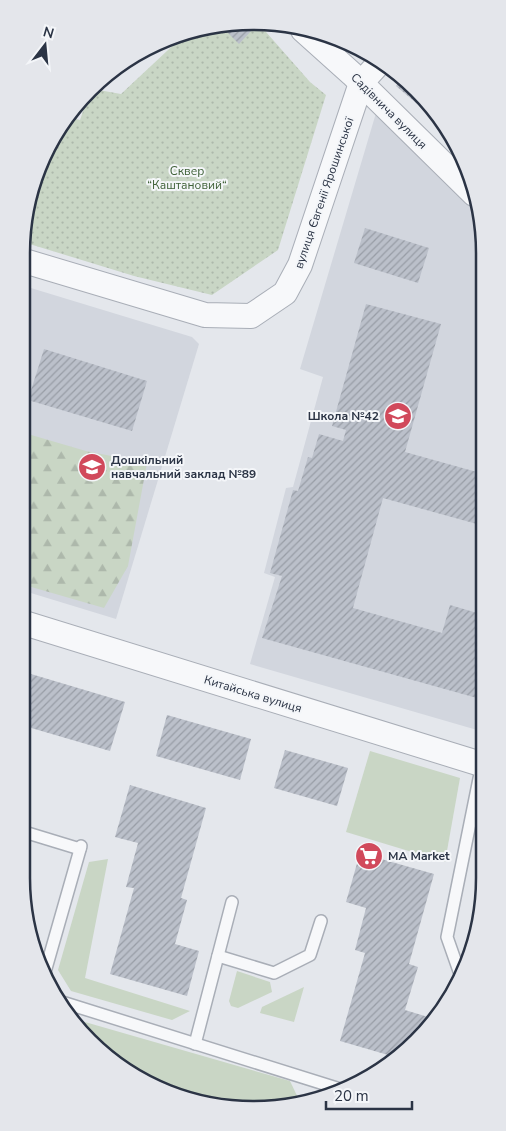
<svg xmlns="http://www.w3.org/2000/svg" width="506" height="1131" font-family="'Nunito Sans',sans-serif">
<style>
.built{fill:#d2d6de}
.green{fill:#c9d6c5}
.forest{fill:url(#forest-firs)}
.park{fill:url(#park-dots)}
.building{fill:url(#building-hatch)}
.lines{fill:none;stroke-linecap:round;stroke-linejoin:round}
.service-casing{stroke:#a9aeb7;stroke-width:14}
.minor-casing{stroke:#a9aeb7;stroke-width:26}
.service{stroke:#f7f8fa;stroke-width:11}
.minor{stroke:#f7f8fa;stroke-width:24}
.labels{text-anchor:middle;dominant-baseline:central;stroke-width:4;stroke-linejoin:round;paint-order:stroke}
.street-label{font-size:12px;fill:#2b3445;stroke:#f4f6f9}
.park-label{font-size:12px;fill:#3f6138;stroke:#f4f6f9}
.poi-label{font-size:12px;font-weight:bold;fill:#2b3445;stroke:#f4f6f9;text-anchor:start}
.rim{fill:none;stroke:#2b3445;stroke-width:2.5}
</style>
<defs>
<pattern id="forest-firs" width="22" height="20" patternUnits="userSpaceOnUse" patternTransform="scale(1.25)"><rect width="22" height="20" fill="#c9d6c5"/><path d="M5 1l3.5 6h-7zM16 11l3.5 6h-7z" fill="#adb8ab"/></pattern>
<pattern id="park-dots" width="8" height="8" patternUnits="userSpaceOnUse" patternTransform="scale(1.25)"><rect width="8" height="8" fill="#c9d6c5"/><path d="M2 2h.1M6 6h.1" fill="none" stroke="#adb8ab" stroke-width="1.8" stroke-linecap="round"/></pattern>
<pattern id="building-hatch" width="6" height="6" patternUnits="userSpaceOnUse" patternTransform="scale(1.25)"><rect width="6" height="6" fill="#bbc0ca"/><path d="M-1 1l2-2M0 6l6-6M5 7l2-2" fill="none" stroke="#989da6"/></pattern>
</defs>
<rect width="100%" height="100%" fill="#e4e7ec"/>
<g class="built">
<path d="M376 113 481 216 483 222 484 732 250 664 275 577 264 573 286 488 293 487 323 377 300 369Z"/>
<path d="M21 285 192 337 199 344 116 619 21 590Z"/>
</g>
<g class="green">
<path d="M370 751 460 778 445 862 346 832Z"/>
<path d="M108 859 85 978 190 1011 172 1020 71 991 58 970 89 862Z"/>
<path d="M237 971 270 982 272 992 238 1008 231 1006 229 1001Z"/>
<path d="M304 987 294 1022 260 1013 262 1007Z"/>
<path d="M71 1018 290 1081 300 1102 284 1108 208 1105 137 1079 79 1031Z"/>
</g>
<path class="forest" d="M21 432 86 451 147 463 128 566 104 608 21 584Z"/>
<path class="park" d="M238 22 259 24 310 82 326 95 278 250 212 295 134 276 23 242 34 178 69 117 80 120 90 91 93 89 121 94 183 36Z"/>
<g class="building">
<path d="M238 22 245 23 252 30 239 44 221 26Z"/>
<path d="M402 78 427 100 437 115 434 118 396 86Z"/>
<path d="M365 228 429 248 418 283 354 263Z"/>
<path d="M366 304 441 324 405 452 484 474V526L383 498 353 608 442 633 450 605 484 615V700L262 638 282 576 270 573 293 490 298 491 308 457 312 458 319 434 343 441 346 430 332 426Z"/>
<path d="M44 349 147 381 132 431 28 400Z"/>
<path d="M31 674 125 702 110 751 21 725V707Z"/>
<path d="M167 715 251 739 240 780 156 756Z"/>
<path d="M285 750 348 768 337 806 274 788Z"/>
<path d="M130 785 206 808 181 898 187 900 175 944 199 951 187 996 110 974 134 888 126 887 138 843 115 837Z"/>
<path d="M360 853 434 874 409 964 418 967 405 1010 428 1017 423 1034 395 1057 340 1041 365 953 355 950 366 908 346 902Z"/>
</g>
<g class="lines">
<g class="service-casing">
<g id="service">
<path d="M21 831 80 849"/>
<path d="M218 956 274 973 310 955 321 921"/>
<path d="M45 972 81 846"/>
<path d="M460 974 447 937 482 764"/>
<path d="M62 1002 340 1089"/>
<path d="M195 1044 232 902"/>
</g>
</g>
<g class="minor-casing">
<g id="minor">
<path d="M303 30 352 74 474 194"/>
<path d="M21 260 205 315 251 316 285 293 300 265 361 83 382 60"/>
<path d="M21 622 484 765"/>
</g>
</g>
<use href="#service" class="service"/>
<use href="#minor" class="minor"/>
</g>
<defs>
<g id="school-disc" transform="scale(1.4375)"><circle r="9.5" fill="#d1495b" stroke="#f4f6f9"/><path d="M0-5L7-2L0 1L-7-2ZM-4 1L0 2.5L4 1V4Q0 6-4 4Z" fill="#fff"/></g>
<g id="supermarket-disc" transform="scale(1.4375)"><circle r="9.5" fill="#d1495b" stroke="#f4f6f9"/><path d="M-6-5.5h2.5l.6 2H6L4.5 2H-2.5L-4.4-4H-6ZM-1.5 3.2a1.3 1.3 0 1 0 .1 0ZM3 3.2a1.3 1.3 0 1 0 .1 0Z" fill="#fff"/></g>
</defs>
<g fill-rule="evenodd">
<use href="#school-disc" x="398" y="416"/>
<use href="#school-disc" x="92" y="467"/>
<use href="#supermarket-disc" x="369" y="856"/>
</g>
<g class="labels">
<g class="street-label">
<text transform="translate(389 111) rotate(45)">Садівнича вулиця</text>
<text transform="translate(324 193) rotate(-71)">вулиця Євгенії Ярошинської</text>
<text transform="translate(253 694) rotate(17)">Китайська вулиця</text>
</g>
<g class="park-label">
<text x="187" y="171">Сквер<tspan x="187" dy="14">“Каштановий“</tspan></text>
</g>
<g class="poi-label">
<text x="379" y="416" text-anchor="end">Школа №42</text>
<text x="111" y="460">Дошкільний<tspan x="111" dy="14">навчальний заклад №89</tspan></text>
<text x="388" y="856">MA Market</text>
</g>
</g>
<path d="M0 0H506V1131H0ZM253 30H253A223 223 0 0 1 476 253V878A223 223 0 0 1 253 1101H253A223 223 0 0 1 30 878V253A223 223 0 0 1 253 30Z" fill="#e4e6eb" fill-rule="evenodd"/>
<path class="rim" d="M253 30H253A223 223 0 0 1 476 253V878A223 223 0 0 1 253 1101H253A223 223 0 0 1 30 878V253A223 223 0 0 1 253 30Z"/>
<g transform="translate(45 45) rotate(16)" stroke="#f4f6f9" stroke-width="4" paint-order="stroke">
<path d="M0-4L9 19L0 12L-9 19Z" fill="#2b3445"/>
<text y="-8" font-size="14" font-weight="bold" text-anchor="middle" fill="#2b3445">N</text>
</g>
<path d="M326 1101v8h86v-8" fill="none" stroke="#2b3445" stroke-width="2.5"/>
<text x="334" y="1101" font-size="15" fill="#2b3445" stroke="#f4f6f9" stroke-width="4" paint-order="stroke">20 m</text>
</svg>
